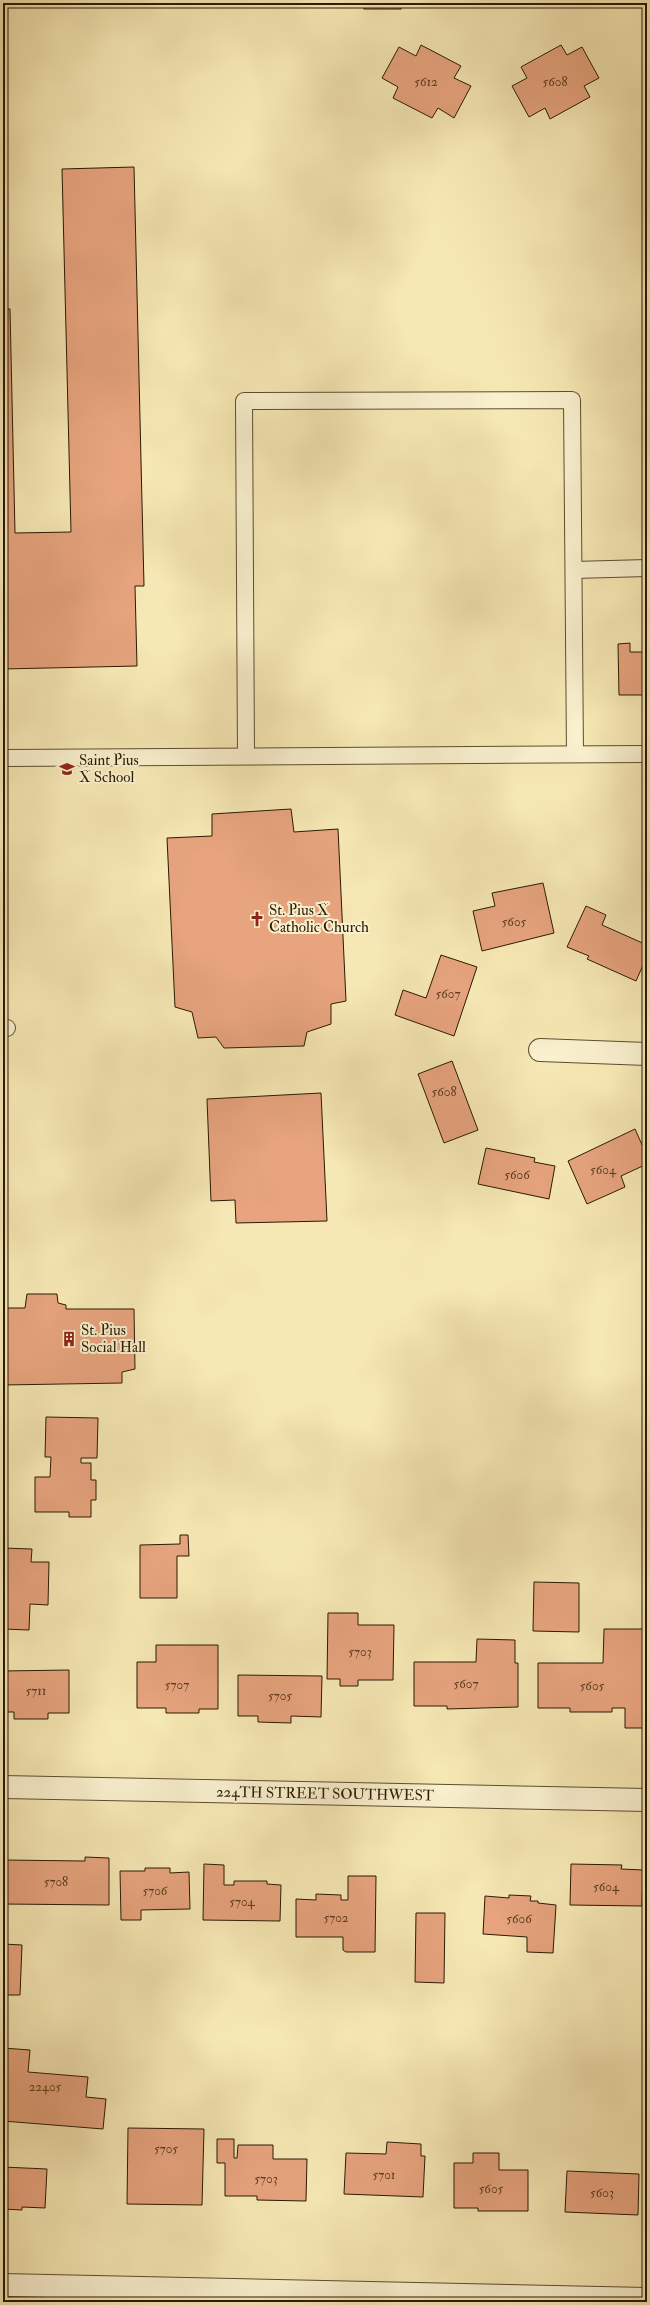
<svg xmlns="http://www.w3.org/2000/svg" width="650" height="2305" font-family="'IM FELL Double Pica',serif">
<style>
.building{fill:#e7a47e;stroke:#2b1903}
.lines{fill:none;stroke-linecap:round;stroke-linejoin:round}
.lane-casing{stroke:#5e4d2f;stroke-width:18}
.street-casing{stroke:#5e4d2f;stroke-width:24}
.lane{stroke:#f9f0ce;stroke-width:16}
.street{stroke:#f9f0ce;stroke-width:22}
.labels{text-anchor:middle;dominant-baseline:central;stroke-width:4;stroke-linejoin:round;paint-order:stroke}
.number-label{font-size:13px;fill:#5a3c22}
.poi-label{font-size:15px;fill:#2b1903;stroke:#f9f0ce;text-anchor:start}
.street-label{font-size:15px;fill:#2b1903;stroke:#f9f0ce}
</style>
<rect width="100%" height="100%" fill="#f6e8b4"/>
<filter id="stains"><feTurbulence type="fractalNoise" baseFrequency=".005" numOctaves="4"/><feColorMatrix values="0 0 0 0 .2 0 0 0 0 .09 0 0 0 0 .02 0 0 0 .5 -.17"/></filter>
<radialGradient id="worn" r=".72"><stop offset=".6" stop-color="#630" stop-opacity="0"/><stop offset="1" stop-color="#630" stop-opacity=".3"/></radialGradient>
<g class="building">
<rect x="364" y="3" width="37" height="6"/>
<rect x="581" y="3" width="37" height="4"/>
<path d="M421 45 461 66 454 78 471 86 454 118 438 108 432 118 393 98 398 87 382 78 399 47 416 56Z"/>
<path d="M561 45 567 55 582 47 599 78 584 86 590 97 550 119 545 108 529 117 512 86 527 78 521 67Z"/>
<path d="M134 167 144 586H135L137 666 3 669V309H10L15 533 71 532 62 169Z"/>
<path d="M630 643V652H647V695H619L618 644Z"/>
<path d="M291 809 294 832 338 829 346 1001 331 1004V1024L307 1032 304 1046 224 1048 216 1037 198 1038 192 1012 175 1007 167 838 212 836V814Z"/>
<path d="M543 883 554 933 482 951 473 911 495 906 492 893Z"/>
<path d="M586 906 606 915 602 925 647 945V956L636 981 587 959 589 956 567 947Z"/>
<path d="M441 955 477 967 454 1036 395 1015 403 990 426 998Z"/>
<path d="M452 1061 478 1130 444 1143 418 1074Z"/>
<path d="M321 1093 327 1221 236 1223 235 1200 211 1201 207 1099Z"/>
<path d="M635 1129 647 1156V1164L621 1176 625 1187 587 1204 568 1161Z"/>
<path d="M486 1148 535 1158 534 1162 555 1166 549 1199 478 1184Z"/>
<path d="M27 1294H57L58 1303 66 1305V1309H134L135 1369 122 1372V1383L3 1385V1308H25Z"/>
<path d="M46 1417 98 1418 97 1458H81V1463H91V1480H96V1500H91V1517H69V1512H35V1477H50L51 1457H45Z"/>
<path d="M180 1535H188L189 1556H177V1598H140V1545L180 1544Z"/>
<path d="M3 1548 32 1549 31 1562H49L48 1605 30 1604 29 1630 3 1629Z"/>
<path d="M534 1582 579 1583V1632L533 1631Z"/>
<path d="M328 1613H358V1625H394L393 1680H358V1686H340V1679H327Z"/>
<path d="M604 1629H644V1664H647L645 1728H625V1708H612V1712H570V1708H538V1663H603Z"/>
<path d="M477 1639 515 1640V1663H518V1707L447 1709V1706H414V1662H476Z"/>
<path d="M156 1645H218V1709H199V1713H166V1708H137V1662H156Z"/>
<path d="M69 1670V1713H48V1719H14V1712H3V1671Z"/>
<path d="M238 1675 322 1676 321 1717 291 1716V1723L258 1722V1716H238Z"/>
<path d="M85 1857 109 1858V1905L3 1904V1860L85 1861Z"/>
<path d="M204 1864 224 1865V1885H234V1881H267V1884L281 1885 280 1921 203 1920Z"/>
<path d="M571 1864 622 1865 621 1869 643 1870 642 1906 570 1905Z"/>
<path d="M145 1868H170V1873L189 1872 190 1909 141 1910V1920H121L120 1871H145Z"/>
<path d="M348 1876H376L375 1952H346L343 1950V1937H296V1899L316 1900V1894L341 1895V1900H348Z"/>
<path d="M509 1895 531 1896 530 1901H538V1903L556 1905 553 1953 527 1952V1937L483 1934 485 1896 509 1898Z"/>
<path d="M416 1913H445L444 1983 415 1982Z"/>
<path d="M3 1944 22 1945 20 1995H3Z"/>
<path d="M3 2048 30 2050 28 2072 88 2077 86 2097 106 2099 103 2129 3 2121Z"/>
<path d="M128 2128 204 2129 202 2205 127 2204Z"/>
<path d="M217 2139H234V2158H237L238 2145H273V2159H307L306 2201 257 2200V2196H225V2163H217Z"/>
<path d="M387 2142 421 2144V2156H425L423 2197 344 2194 346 2153 386 2154Z"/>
<path d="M473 2153H499V2170H528V2211H478V2208H454V2163H473Z"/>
<path d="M3 2167 47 2169 45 2208 22 2207V2210L3 2209Z"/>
<path d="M567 2171 639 2174 638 2215 565 2212Z"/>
</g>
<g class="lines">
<g class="lane-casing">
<g id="lane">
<path d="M574 570 647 568"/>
<path d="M246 756 244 401 572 400 575 754"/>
<path d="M3 758 647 754"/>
<path d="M3 1028H7"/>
</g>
</g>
<g class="street-casing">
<g id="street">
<path d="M540 1050 647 1054"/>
<path d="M3 1787 647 1800"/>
<path d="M3 2285 647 2299"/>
</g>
</g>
<use href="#lane" class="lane"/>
<use href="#street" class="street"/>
</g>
<defs>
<g id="school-bare" transform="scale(1.2)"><path d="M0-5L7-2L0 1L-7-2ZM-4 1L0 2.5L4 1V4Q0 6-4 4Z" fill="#8f2418" stroke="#f9f0ce" stroke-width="2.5" paint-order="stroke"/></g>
<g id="church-bare" transform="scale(1.2)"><path d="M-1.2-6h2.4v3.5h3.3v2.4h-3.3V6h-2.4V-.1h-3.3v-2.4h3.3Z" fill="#8f2418" stroke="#f9f0ce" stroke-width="2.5" paint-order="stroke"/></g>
<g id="building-bare" transform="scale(1.2)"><path d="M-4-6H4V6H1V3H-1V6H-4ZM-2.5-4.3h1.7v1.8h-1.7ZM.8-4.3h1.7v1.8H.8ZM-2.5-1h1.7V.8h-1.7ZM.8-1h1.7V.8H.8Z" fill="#8f2418" stroke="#f9f0ce" stroke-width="2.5" paint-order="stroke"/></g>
</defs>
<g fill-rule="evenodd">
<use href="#school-bare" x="67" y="769"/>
<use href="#church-bare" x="257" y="919"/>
<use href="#building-bare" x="69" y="1339"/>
</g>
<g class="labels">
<g class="number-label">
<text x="426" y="82">5612</text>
<text x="555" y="82">5608</text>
<text x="514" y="922">5605</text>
<text x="448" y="994">5607</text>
<text x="444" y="1092">5608</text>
<text x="603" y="1170">5604</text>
<text x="517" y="1175">5606</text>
<text x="360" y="1652">5703</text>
<text x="466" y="1684">5607</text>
<text x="177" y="1685">5707</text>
<text x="592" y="1686">5605</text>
<text x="36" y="1691">5711</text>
<text x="280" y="1696">5705</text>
<text x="56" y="1882">5708</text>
<text x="606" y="1887">5604</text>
<text x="155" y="1891">5706</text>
<text x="242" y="1902">5704</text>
<text x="336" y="1918">5702</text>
<text x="519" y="1919">5606</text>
<text x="45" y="2087">22405</text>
<text x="166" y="2149">5705</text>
<text x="384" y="2175">5701</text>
<text x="266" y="2179">5703</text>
<text x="491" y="2189">5605</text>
<text x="602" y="2193">5603</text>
</g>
<g class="poi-label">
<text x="79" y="760">Saint Pius<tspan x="79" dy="17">X School</tspan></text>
<text x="269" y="910">St. Pius X<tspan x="269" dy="17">Catholic Church</tspan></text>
<text x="81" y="1330">St. Pius<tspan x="81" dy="17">Social Hall</tspan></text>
</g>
<g class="street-label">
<text transform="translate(325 1794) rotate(1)">224TH STREET SOUTHWEST</text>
</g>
</g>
<rect width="650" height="2305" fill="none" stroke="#f6e8b4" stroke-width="16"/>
<rect x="4" y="4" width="642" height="2297" fill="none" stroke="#2b1903" stroke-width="2"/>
<rect x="8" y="8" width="634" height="2289" fill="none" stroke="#2b1903"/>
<rect width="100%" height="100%" filter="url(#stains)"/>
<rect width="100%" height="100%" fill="url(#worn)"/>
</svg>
